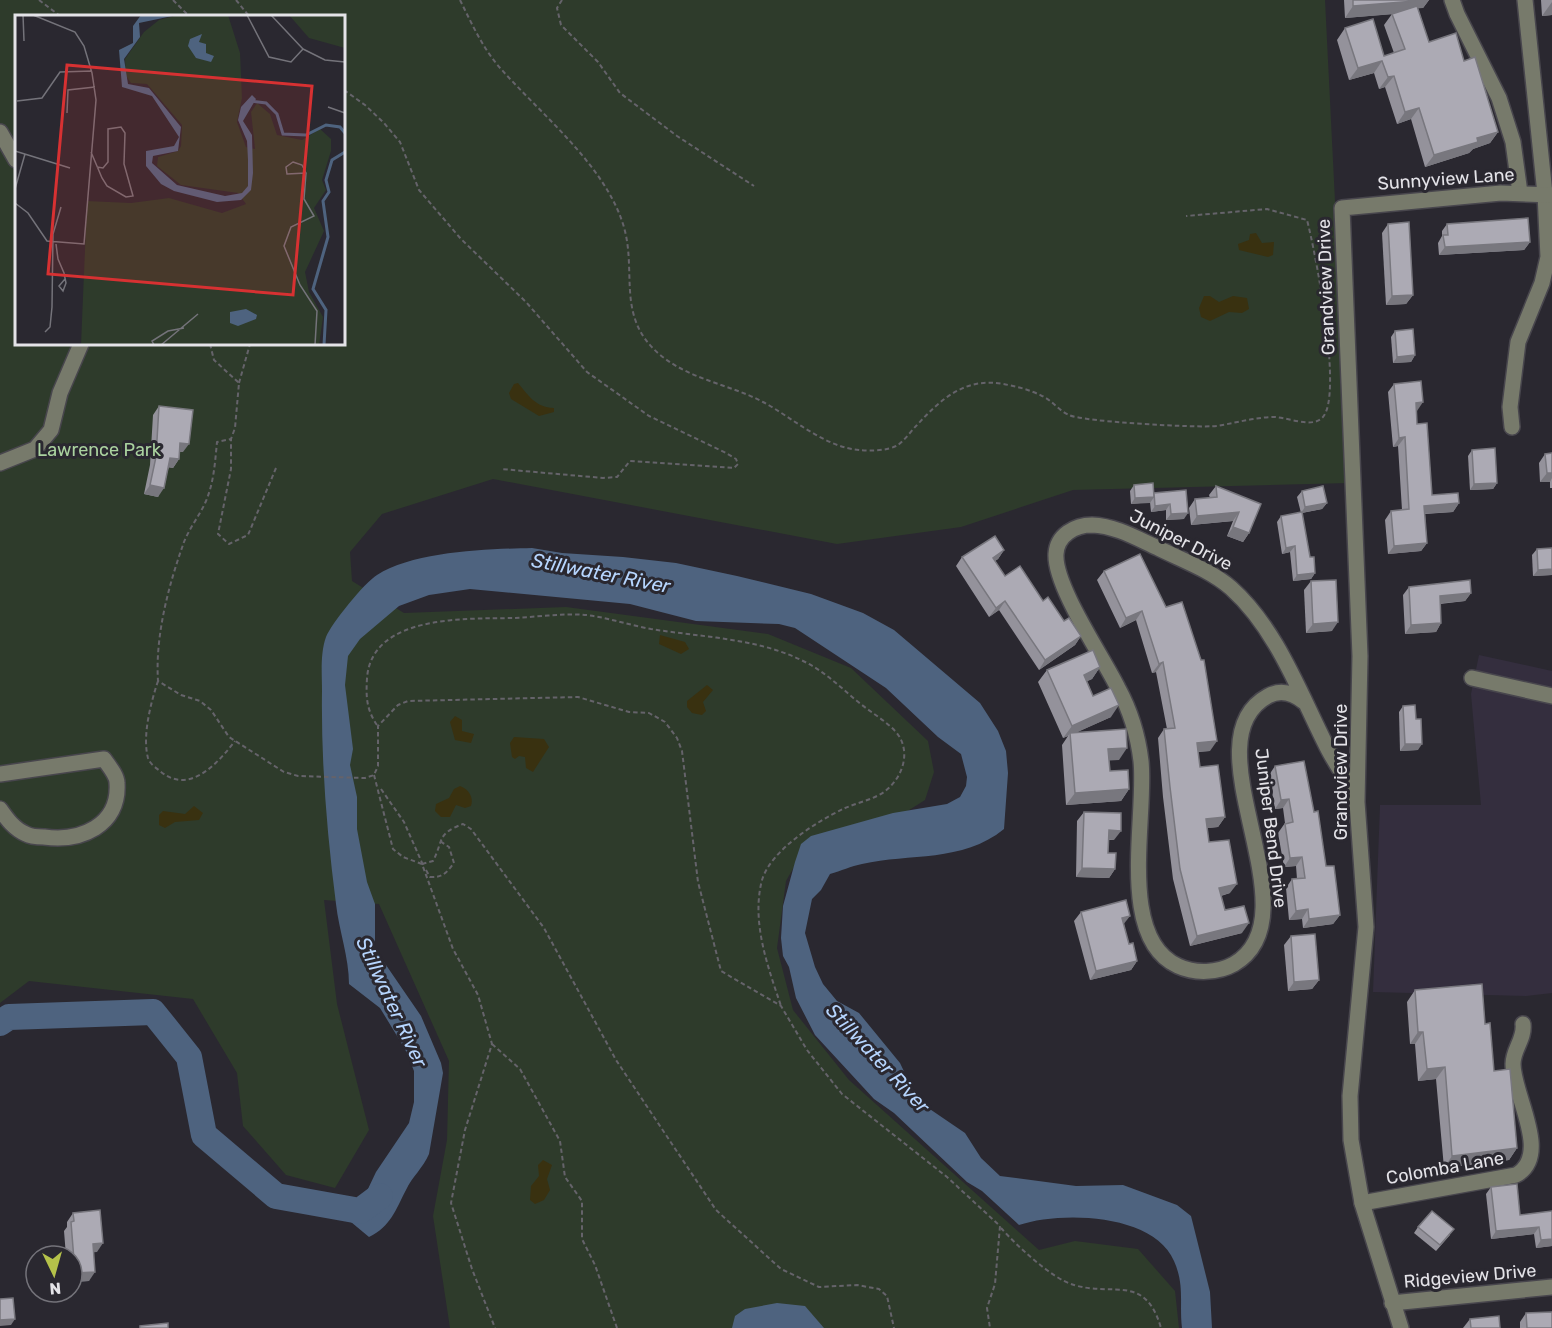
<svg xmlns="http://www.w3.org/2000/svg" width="1552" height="1328" font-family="Rubik,sans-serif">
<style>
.commercial{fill:#342e3e}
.green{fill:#2e3b2b;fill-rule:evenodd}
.sand{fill:#393110}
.water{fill:#4e637f}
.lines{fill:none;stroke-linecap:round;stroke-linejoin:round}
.river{stroke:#4e637f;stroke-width:26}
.minor-casing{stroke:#48464d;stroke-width:18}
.path{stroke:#65636a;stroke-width:2;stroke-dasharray:4.5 3;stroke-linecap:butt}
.minor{stroke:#777a6b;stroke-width:15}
.wall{fill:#94929b}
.shaded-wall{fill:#78777e}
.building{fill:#acaab4;stroke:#78777e;stroke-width:1.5}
.labels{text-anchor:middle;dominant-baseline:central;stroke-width:6;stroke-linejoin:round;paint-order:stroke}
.street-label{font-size:18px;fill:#e4e3e8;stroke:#2a2830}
.park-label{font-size:18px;fill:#aad29f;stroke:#2a2830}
.water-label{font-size:20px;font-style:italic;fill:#b6d5fe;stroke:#2a2830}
.inset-river{fill:none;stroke:#4e637f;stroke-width:3}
.inset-road{fill:none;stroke:#74737a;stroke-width:1.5}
.view{fill:#d73132;fill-opacity:0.15;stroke:#d73132;stroke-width:3}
.inset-edge{fill:none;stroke:#e4e3e8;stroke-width:3}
</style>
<rect width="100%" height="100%" fill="#2a2830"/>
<path class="commercial" d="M1479 655 1552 671V993L1526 996 1373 992 1380 805H1481L1471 694Z"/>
<path class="green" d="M0 0H1325L1349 483 1073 490 961 527 837 544 493 479 382 514 350 552 352 581 404 613 566 607 768 634 851 668 928 741 934 772 925 800 887 824 807 844 786 881 777 948 793 1010 849 1080 1039 1250 1075 1241 1138 1249 1175 1291 1179 1328H450L433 1216 447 1140 449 1061 379 904 324 900 337 1004 369 1130 335 1188 286 1175 243 1126 237 1073 193 999 29 981 0 1003ZM16 16H344V344H16Z"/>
<g class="sand">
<path d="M1256 233 1262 243 1274 242 1273 255 1268 257 1239 250 1238 244 1249 240 1250 234Z"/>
<path d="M1204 296H1210L1219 302 1233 296 1247 298 1249 309 1242 313 1229 312 1210 321 1201 317 1199 308Z"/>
<path d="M518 383C529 396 535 407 554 408V412L539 416 511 399 509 393 514 384Z"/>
<path d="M660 635 685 642 689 649 681 654 659 644Z"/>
<path d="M707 685 713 690 703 702 706 711 702 715 692 713 687 707V701Z"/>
<path d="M455 716 462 720V731L474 734 471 743 455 740 450 722Z"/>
<path d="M514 737 544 739 549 747 533 772 526 768 525 757 519 756 515 759 512 757 510 743Z"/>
<path d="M460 786C469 789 474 798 471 806L465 808 456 805 450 817H441L435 811 436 804 449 798 454 789Z"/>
<path d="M194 806 203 813 199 820 175 822 165 828 159 825V815L163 811 185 814Z"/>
<path d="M543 1160 552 1165 547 1179 550 1190 544 1200 535 1204 530 1200 531 1186 539 1176 538 1165Z"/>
</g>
<g class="water">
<path d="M532 548 562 553 623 557 676 563 737 576 811 594 863 613 894 630 980 703 998 731 1006 751 1008 773 1004 829C962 863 910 853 862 864 851 866 841 871 830 874L821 890 812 899 805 933 815 967 823 984 837 1001 859 1013 900 1063 918 1101 965 1133 981 1158 1000 1176 1076 1186 1123 1185 1177 1205 1191 1216 1210 1292 1212 1328H1182C1179 1303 1185 1286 1174 1261 1154 1213 1060 1211 1019 1225L982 1191 967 1182 894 1113 874 1099 815 1035 796 998 789 967 783 956 781 938 783 906 795 862 801 844 811 836 893 813 947 804 960 797 966 786 967 777 961 754 938 737 886 688 795 628 779 624 696 621 630 604 470 589 429 595 399 606 360 639 348 656 345 685 353 749 350 765 357 797V829L367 882 375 904V949L421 1016 441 1063 443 1073 429 1154C423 1168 412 1177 406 1190 395 1211 391 1226 369 1237L345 1217 357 1199 367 1191 376 1172 409 1123 414 1102V1071L405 1049 380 1008 349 984C349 957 339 931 336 904 327 834 321 762 322 691 322 674 320 654 326 637 331 624 365 582 377 575 415 551 488 549 532 548Z"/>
<path d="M777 1303 805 1306 824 1328H732L735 1316 745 1309Z"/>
</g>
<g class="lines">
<path class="river" d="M0 1023 9 1017 153 1012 189 1057 204 1135 276 1196 360 1211 380 1196"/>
<g class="minor-casing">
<g id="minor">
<path d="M1452 0 1457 14 1499 98 1513 142 1520 193"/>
<path d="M0 132 16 160"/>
<path d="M1512 427 1510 407 1518 342 1542 283 1548 257 1545 194 1525 0"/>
<path d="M0 463 35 449 51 430 60 393 81 344"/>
<path d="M1472 678 1552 696"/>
<path d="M1304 702C1293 693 1281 689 1268 696 1185 741 1318 915 1234 964 1218 973 1195 974 1178 966 1116 938 1147 816 1141 761 1138 736 1130 710 1118 688 1103 657 1054 586 1056 554 1057 535 1075 525 1092 525 1116 526 1136 538 1158 548 1182 560 1210 570 1231 588 1277 629 1300 694 1327 747 1336 765 1348 780 1356 798"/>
<path d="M0 774 104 759C108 765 117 775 117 783 120 826 80 842 44 837 38 837 31 837 26 834 14 829 7 819 0 809"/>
<path d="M1362 1203 1516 1175C1552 1155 1513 1095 1513 1064 1513 1049 1525 1039 1523 1024"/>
<path d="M1392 1303 1552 1287"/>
<path d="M1401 1328 1362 1203 1351 1140 1350 1096 1366 927 1357 802 1360 656 1342 208 1501 193 1552 195"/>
</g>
</g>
<g class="path">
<path d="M39 0 60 16"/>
<path d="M173 0 189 16"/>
<path d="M236 0 249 16"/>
<path d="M460 0C472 24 483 49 501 69 541 114 602 163 622 221 639 269 614 315 659 354 690 380 729 384 763 402 793 418 824 447 859 450 870 451 888 451 898 445 905 440 911 431 917 425 941 399 965 377 1003 384 1015 386 1031 390 1042 396 1052 400 1059 411 1069 415 1084 422 1199 428 1217 426 1235 423 1252 418 1271 417 1286 416 1310 429 1322 418 1344 398 1315 250 1307 220L1267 209 1186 216"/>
<path d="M562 0 557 8 561 25 598 62 620 93 677 136 754 186"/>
<path d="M344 90 365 105 384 123 400 142 419 190 461 239 526 302 587 372 649 416 726 453 736 459 738 464 734 468 630 461 617 477 603 478 501 469"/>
<path d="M210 344 214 360 239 383 235 428 231 439"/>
<path d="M239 383 250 344"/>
<path d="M276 468 248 535 229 544 218 534 231 469V439L217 442C215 462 214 482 206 501 200 515 190 527 184 542 169 584 155 635 158 681L181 695 200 701 211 710 229 737 284 772 298 776 365 778 374 775 378 766V726L398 705 408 701 578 697 629 712 649 713 665 722 677 738 682 751 698 882 721 971 781 1006 807 1050 842 1094 947 1177 1000 1226 995 1284 987 1308 990 1328"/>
<path d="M158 681C151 702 142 736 148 758 150 764 156 768 160 771 189 796 218 763 235 741"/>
<path d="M377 725C366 709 366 696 367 678 372 614 467 619 513 618 537 617 563 613 587 615 609 618 629 625 651 629 700 637 756 638 801 660 823 670 839 686 857 701 870 712 885 720 896 732 912 751 903 778 884 792 872 800 856 803 843 809 816 822 771 850 762 880 751 922 768 967 781 1006"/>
<path d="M374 775 393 849 403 857 422 864 453 949 478 995 492 1044 465 1130 451 1203 472 1269 495 1328"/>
<path d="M381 789 404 822 423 865"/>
<path d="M422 864 433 861C444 840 436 834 463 824L471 829 544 928 616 1060 716 1210 781 1269 819 1287 857 1285 879 1289 887 1296 894 1328"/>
<path d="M426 870 430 877C443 878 447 872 454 863L449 847 440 841"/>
<path d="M492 1044 520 1069 560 1141 565 1177 582 1201V1239L595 1265 617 1328"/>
<path d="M1001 1228C1016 1245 1052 1279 1074 1285 1113 1297 1145 1273 1161 1328"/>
</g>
<use href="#minor" class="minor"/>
</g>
<g class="wall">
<path d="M1344 0H1429L1423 8H1417L1429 42 1464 61 1498 132 1490 143 1473 149 1469 153 1425 167 1411 119 1397 124 1385 87 1379 89 1374 73 1349 80 1337 40 1345 28 1384 56 1394 53 1384 25 1392 14 1345 18Z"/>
<path d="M1541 0H1552V15L1542 16Z"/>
<path d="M1388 224 1413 295 1406 304 1386 305 1382 233Z"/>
<path d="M1447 224 1530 242 1524 250 1439 255 1438 243 1442 236V231Z"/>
<path d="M1395 331 1415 355 1411 362 1393 363 1391 337Z"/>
<path d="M1394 384 1417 411V424L1432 495 1459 503 1453 512 1425 514 1427 543 1421 551 1388 554 1385 520 1391 511 1402 510 1398 446 1393 447 1388 392Z"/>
<path d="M159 406 183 452H179V459L173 468 169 467 158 497 144 494 150 465 153 415Z"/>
<path d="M1472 450 1497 483 1493 489 1470 490 1468 456Z"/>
<path d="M1552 453V488H1550V482H1540L1539 463 1545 454Z"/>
<path d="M1134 485 1154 493 1186 490 1184 519 1166 520V510L1151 512 1150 502 1131 504 1130 491Z"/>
<path d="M1216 486 1261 504 1249 533 1243 542 1227 536 1233 521 1191 525 1189 508 1195 499 1210 498 1209 495Z"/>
<path d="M1302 491 1327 503 1322 509 1302 513 1310 557 1315 573 1311 579 1293 581 1290 552 1282 554 1277 522 1281 516 1301 513 1297 497Z"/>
<path d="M1552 548V575L1533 576 1532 555 1537 549Z"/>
<path d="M1004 550 998 559 995 561 1005 576 1043 601 1081 636 1075 645 1039 670 999 610 989 617 956 566 962 557Z"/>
<path d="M1140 554 1210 751 1198 752 1200 767 1225 817 1218 827 1207 828 1209 842 1230 893 1221 896 1225 910 1242 933 1190 946 1173 879 1163 797 1158 738 1164 729H1167L1156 672 1152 673 1136 620 1120 628 1097 580 1104 571Z"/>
<path d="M1311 581 1332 631 1306 633 1304 590Z"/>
<path d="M1409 587 1471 593 1465 601 1440 604 1441 623 1436 632 1405 634 1403 595Z"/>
<path d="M1100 667 1092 679 1087 681 1093 696 1111 717 1077 732 1119 760H1109L1110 771 1129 789 1121 801 1066 805 1062 745 1068 736 1063 738 1038 682 1047 670Z"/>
<path d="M1403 706 1418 750 1400 751 1399 712Z"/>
<path d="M1275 766 1314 812 1326 866 1340 915 1333 924 1303 928 1302 919 1289 920 1286 888 1292 879H1297L1296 866 1284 867 1278 833 1285 823 1283 808 1275 809 1269 775Z"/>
<path d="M1084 812 1114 840H1108V853L1115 869 1109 878 1076 877 1077 821Z"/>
<path d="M1081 912 1124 925 1129 944 1137 961 1131 970 1090 980 1074 921Z"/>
<path d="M1291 936 1319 980 1312 989 1288 991 1284 945Z"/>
<path d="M1415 990 1485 1024 1494 1071 1517 1148 1509 1160 1444 1168 1436 1079 1418 1081 1415 1044H1410L1407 1002Z"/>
<path d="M1491 1187 1520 1215 1552 1211V1246L1536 1248 1534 1234 1491 1239 1486 1194Z"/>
<path d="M73 1213 97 1252H93L89 1281 72 1282V1256H66L64 1231 67 1227V1222Z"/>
<path d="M1418 1227 1450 1235 1436 1251 1414 1233Z"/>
<path d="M1526 1313 1552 1328H1520V1322Z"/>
<path d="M1470 1319 1500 1328H1463Z"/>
</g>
<g class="shaded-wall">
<path d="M1412 0H1429L1423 8 1410 9 1407 13 1345 18 1353 6Z"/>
<path d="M1552 2V15L1542 16Z"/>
<path d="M1382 61 1374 73 1349 80 1358 68Z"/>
<path d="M1394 76 1385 87 1379 89 1388 77Z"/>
<path d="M1419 108 1411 119 1397 124 1405 112Z"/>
<path d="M1498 132 1490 143 1473 149 1469 153 1425 167 1434 155 1477 138Z"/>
<path d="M1530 242 1524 250 1439 255 1445 247Z"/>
<path d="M1413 295 1406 304 1386 305 1392 296Z"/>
<path d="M1415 355 1411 362 1393 363 1397 357Z"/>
<path d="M1423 402 1417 411H1409L1416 403Z"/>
<path d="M1405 437 1398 446 1393 447 1399 438Z"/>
<path d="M180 443 189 444 183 452H174Z"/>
<path d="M170 458 179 459 173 468 164 467Z"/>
<path d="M1547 473H1552V478L1550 482H1540Z"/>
<path d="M1497 483 1493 489 1470 490 1474 484Z"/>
<path d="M150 485 164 488 158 497 144 494Z"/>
<path d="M1154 497 1150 503 1131 504 1135 498Z"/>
<path d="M1327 503 1322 509 1301 513 1305 507Z"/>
<path d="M1459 503 1453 512 1418 514 1424 506Z"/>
<path d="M1170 504 1166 510 1151 512 1155 506Z"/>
<path d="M1239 512 1233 521 1191 525 1197 516Z"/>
<path d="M1188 513 1184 519 1166 520 1171 514Z"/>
<path d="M1233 527 1249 533 1243 542 1227 536Z"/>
<path d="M1427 543 1421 551 1388 554 1394 546Z"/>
<path d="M1295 546 1290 552 1282 554 1286 548Z"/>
<path d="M1004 550 998 559 986 567 993 558Z"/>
<path d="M1552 569V575L1533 576 1538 570Z"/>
<path d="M1315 573 1311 579 1293 581 1297 575Z"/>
<path d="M1471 593 1465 601 1434 604 1440 596Z"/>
<path d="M1005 601 999 610 989 617 996 608Z"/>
<path d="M1142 611 1136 620 1120 628 1126 618Z"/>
<path d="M1338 622 1332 631 1306 633 1313 624Z"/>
<path d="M1441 623 1436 632 1405 634 1411 625Z"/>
<path d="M1081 636 1075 645 1039 670 1045 660Z"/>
<path d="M1163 662 1156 672 1152 673 1159 664Z"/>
<path d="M1100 667 1092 679 1075 687 1084 675Z"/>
<path d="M1119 705 1111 717 1071 735 1070 733 1068 736 1063 738 1072 726Z"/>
<path d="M1217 741 1210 751 1191 752 1197 743Z"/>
<path d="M1405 744H1422L1418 750 1400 751Z"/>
<path d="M1127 748 1119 760 1100 761 1108 749Z"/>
<path d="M1129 789 1121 801 1066 805 1075 793Z"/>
<path d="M1289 799 1283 808 1275 809 1281 800Z"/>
<path d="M1225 817 1218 827 1199 829 1206 819Z"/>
<path d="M1109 830 1121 831 1114 840 1102 839Z"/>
<path d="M1302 857 1296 866 1284 867 1290 858Z"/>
<path d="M1082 868 1115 869 1109 878 1076 877Z"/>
<path d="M1237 884 1230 893 1212 898 1219 888Z"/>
<path d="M1308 909 1302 919 1289 920 1296 911Z"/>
<path d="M1340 915 1333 924 1303 928 1309 919Z"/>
<path d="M1130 916 1123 925 1122 918Z"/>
<path d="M1249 923 1242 933 1190 946 1197 936Z"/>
<path d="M1137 961 1131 970 1090 980 1096 971Z"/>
<path d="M1319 980 1312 989 1288 991 1294 982Z"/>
<path d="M1418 1032H1423L1415 1044H1410Z"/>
<path d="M1445 1067 1436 1079 1418 1081 1427 1069Z"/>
<path d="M1517 1148 1509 1160 1444 1168 1452 1156Z"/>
<path d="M1539 1227 1534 1234 1491 1239 1496 1231Z"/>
<path d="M1552 1239V1246L1536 1248 1541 1240Z"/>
<path d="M103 1243 97 1252 86 1253 93 1244Z"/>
<path d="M95 1272 89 1281 72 1282V1278L75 1273Z"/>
<path d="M15 1319 11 1325 0 1326V1320Z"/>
</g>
<g class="building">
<path d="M1353 0H1415V1L1353 6Z"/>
<path d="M1417 6 1429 42 1456 33 1464 61 1475 57 1498 132 1477 138 1478 142 1434 155 1419 108 1405 112 1394 76 1388 77 1382 61 1358 68 1345 28 1373 19 1384 56 1405 49 1392 14Z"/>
<path d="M1528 218 1530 242 1445 247 1443 235H1448L1447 224Z"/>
<path d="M1409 222 1413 295 1392 296 1388 224Z"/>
<path d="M1413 329 1415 355 1397 357 1395 331Z"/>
<path d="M1421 381 1423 402 1416 403 1417 424 1427 423 1432 495 1458 493 1459 503 1424 506 1427 543 1394 546 1391 511 1409 509 1405 437 1399 438 1394 384Z"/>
<path d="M159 406 193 410 189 444 180 443 179 459 170 458 164 488 150 485 156 457Z"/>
<path d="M1495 448 1497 483 1474 484 1472 450Z"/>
<path d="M1552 453V473H1547L1545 454Z"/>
<path d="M1153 483 1154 497 1135 498 1134 485Z"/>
<path d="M1216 486 1261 504 1249 533 1233 527 1239 512 1197 516 1195 499 1217 497Z"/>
<path d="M1323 486 1327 503 1305 507 1302 491Z"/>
<path d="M1186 490 1188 513 1171 514 1170 504 1155 506 1154 493Z"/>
<path d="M1302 512 1310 557H1314L1315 573 1297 575 1295 546 1286 548 1281 516Z"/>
<path d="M995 536 1004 550 993 558 1005 576 1020 566 1043 601 1048 597 1064 621 1069 618 1081 636 1045 660 1005 601 996 608 962 557Z"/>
<path d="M1552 548V569L1538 570 1537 549Z"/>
<path d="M1140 554 1166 607 1182 602 1201 660H1204L1217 741 1197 743 1200 767 1218 765 1225 817 1206 819 1209 842 1229 840 1237 884 1219 888 1225 910 1244 906 1249 923 1197 936 1180 869 1170 787 1164 729 1175 728 1163 662 1159 664 1142 611 1126 618 1104 571Z"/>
<path d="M1336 580 1338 622 1313 624 1311 581Z"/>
<path d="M1470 580 1471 593 1440 596 1441 623 1411 625 1409 587Z"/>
<path d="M1093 650 1100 667 1084 675 1093 696 1111 688 1119 705 1072 726 1047 670Z"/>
<path d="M1415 705 1416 719H1421L1422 744H1405L1403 706Z"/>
<path d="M1126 729 1127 748 1108 749 1110 771 1128 770 1129 789 1075 793 1070 733Z"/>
<path d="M1304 761 1314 812 1318 811 1326 866H1334L1340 915 1309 919 1308 909 1296 911 1292 879 1305 878 1302 857 1290 858 1285 824 1293 822 1289 799 1281 800 1275 766Z"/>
<path d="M1084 812 1121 813V831L1109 830 1108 853H1116L1115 869 1082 868Z"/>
<path d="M1126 900 1130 916 1122 918 1129 944 1133 943 1137 961 1096 971 1081 912Z"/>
<path d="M1315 934 1319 980 1294 982 1291 936Z"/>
<path d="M1482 984 1485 1024 1490 1023 1494 1071 1510 1069 1517 1148 1452 1156 1445 1067 1427 1069 1423 1032H1418L1415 990Z"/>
<path d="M1517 1184 1520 1215 1552 1211V1239L1541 1240 1539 1227 1496 1231 1491 1187Z"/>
<path d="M100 1210 103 1243 93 1244 95 1272 75 1273 71 1222 74 1221 73 1213Z"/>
<path d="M1432 1211 1454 1229 1440 1245 1418 1227Z"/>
<path d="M13 1298 15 1319 0 1320V1299Z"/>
<path d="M1552 1312V1328H1527L1526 1313Z"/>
<path d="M1499 1316 1500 1328H1471L1470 1319Z"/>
<path d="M168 1323V1328H140V1326Z"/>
</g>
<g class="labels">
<g class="street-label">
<text transform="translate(1446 179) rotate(-4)">Sunnyview Lane</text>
<text transform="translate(1326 287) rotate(-92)">Grandview Drive</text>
<text transform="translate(1181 540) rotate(27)">Juniper Drive</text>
<text transform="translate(1341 772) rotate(-90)">Grandview Drive</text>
<text transform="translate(1271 828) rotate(83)">Juniper Bend Drive</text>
<text transform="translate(1445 1168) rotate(-10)">Colomba Lane</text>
<text transform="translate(1470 1276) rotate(-5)">Ridgeview Drive</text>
</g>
<g class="park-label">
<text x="99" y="450">Lawrence Park</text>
</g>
<g class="water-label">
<text transform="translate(601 573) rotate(11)">Stillwater River</text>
<text transform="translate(392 1002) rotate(65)">Stillwater River</text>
<text transform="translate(878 1058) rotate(47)">Stillwater River</text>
</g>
</g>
<g transform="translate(15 15)">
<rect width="330" height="330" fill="#2a2830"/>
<path d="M163 0H213L225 38 227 83 222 107 231 132 240 134 236 97 242 88 255 99 262 120 287 125 305 114 316 124V136L307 165 311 175 299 193 309 216 290 257 294 277 308 302 304 330H66L72 186 116 188 154 183 207 198 231 189 223 178 166 170 142 151 143 142 163 136 166 131 167 110 132 69 116 68 111 61 110 44 129 17 144 5ZM274 0H330V33L294 23Z" fill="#2e3b2b"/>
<path d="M126 0H162L124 8 125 22 109 44 113 69 134 73 166 112 163 136 138 141 137 148 162 170 210 181 227 178 233 171V145L232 126 223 105 226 92 237 80 241 84 228 106 237 120 238 158 236 175 226 185 202 187 159 176 146 169 131 151V136L159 131 164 122 137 81 107 72 104 35 118 28V11ZM187 19 184 27 191 29V38L199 41 196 47 181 43 173 31 175 24ZM231 294 242 300 241 304 223 311 215 308V297Z" fill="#4e637f"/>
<path class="inset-river" d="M236 86 251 88 262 99 268 119 291 120 311 110 325 112 330 118M309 330 311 295 298 274 313 222 308 186 314 177 311 165 317 145 330 137"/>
<path class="inset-road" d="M8 0 9 26M232 0 254 42 276 47 288 34 256 0M288 34 310 45 330 47M2 86 27 83 45 57 77 56M313 92 330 98M52 98 53 75 80 72M0 136 55 153M76 137 87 163 92 171 111 182 118 181 109 149 110 118 106 112 93 114V147L88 153 82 152M278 147 287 150 291 158 272 159 271 152ZM291 158 289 184 299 201 276 212 269 231 285 270 302 296 300 330M0 174 10 139M0 188 13 198 32 226 69 229 81 85 77 58 69 31 60 17 18 0M41 229 43 244 49 258 51 268 48 276 44 271 50 264M30 317 35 312 37 292 38 219 46 192M139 330 137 326 153 316 169 313M146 330 183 299"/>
<path class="view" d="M52 50 297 71 278 280 33 259Z"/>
<rect width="330" height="330" class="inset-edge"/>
</g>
<g transform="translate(54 1274) rotate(175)"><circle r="28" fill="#2a2830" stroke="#74737a" stroke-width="1.5"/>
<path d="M0-4.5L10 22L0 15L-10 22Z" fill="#b5c24a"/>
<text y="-9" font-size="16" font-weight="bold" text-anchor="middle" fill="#e4e3e8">N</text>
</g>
</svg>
